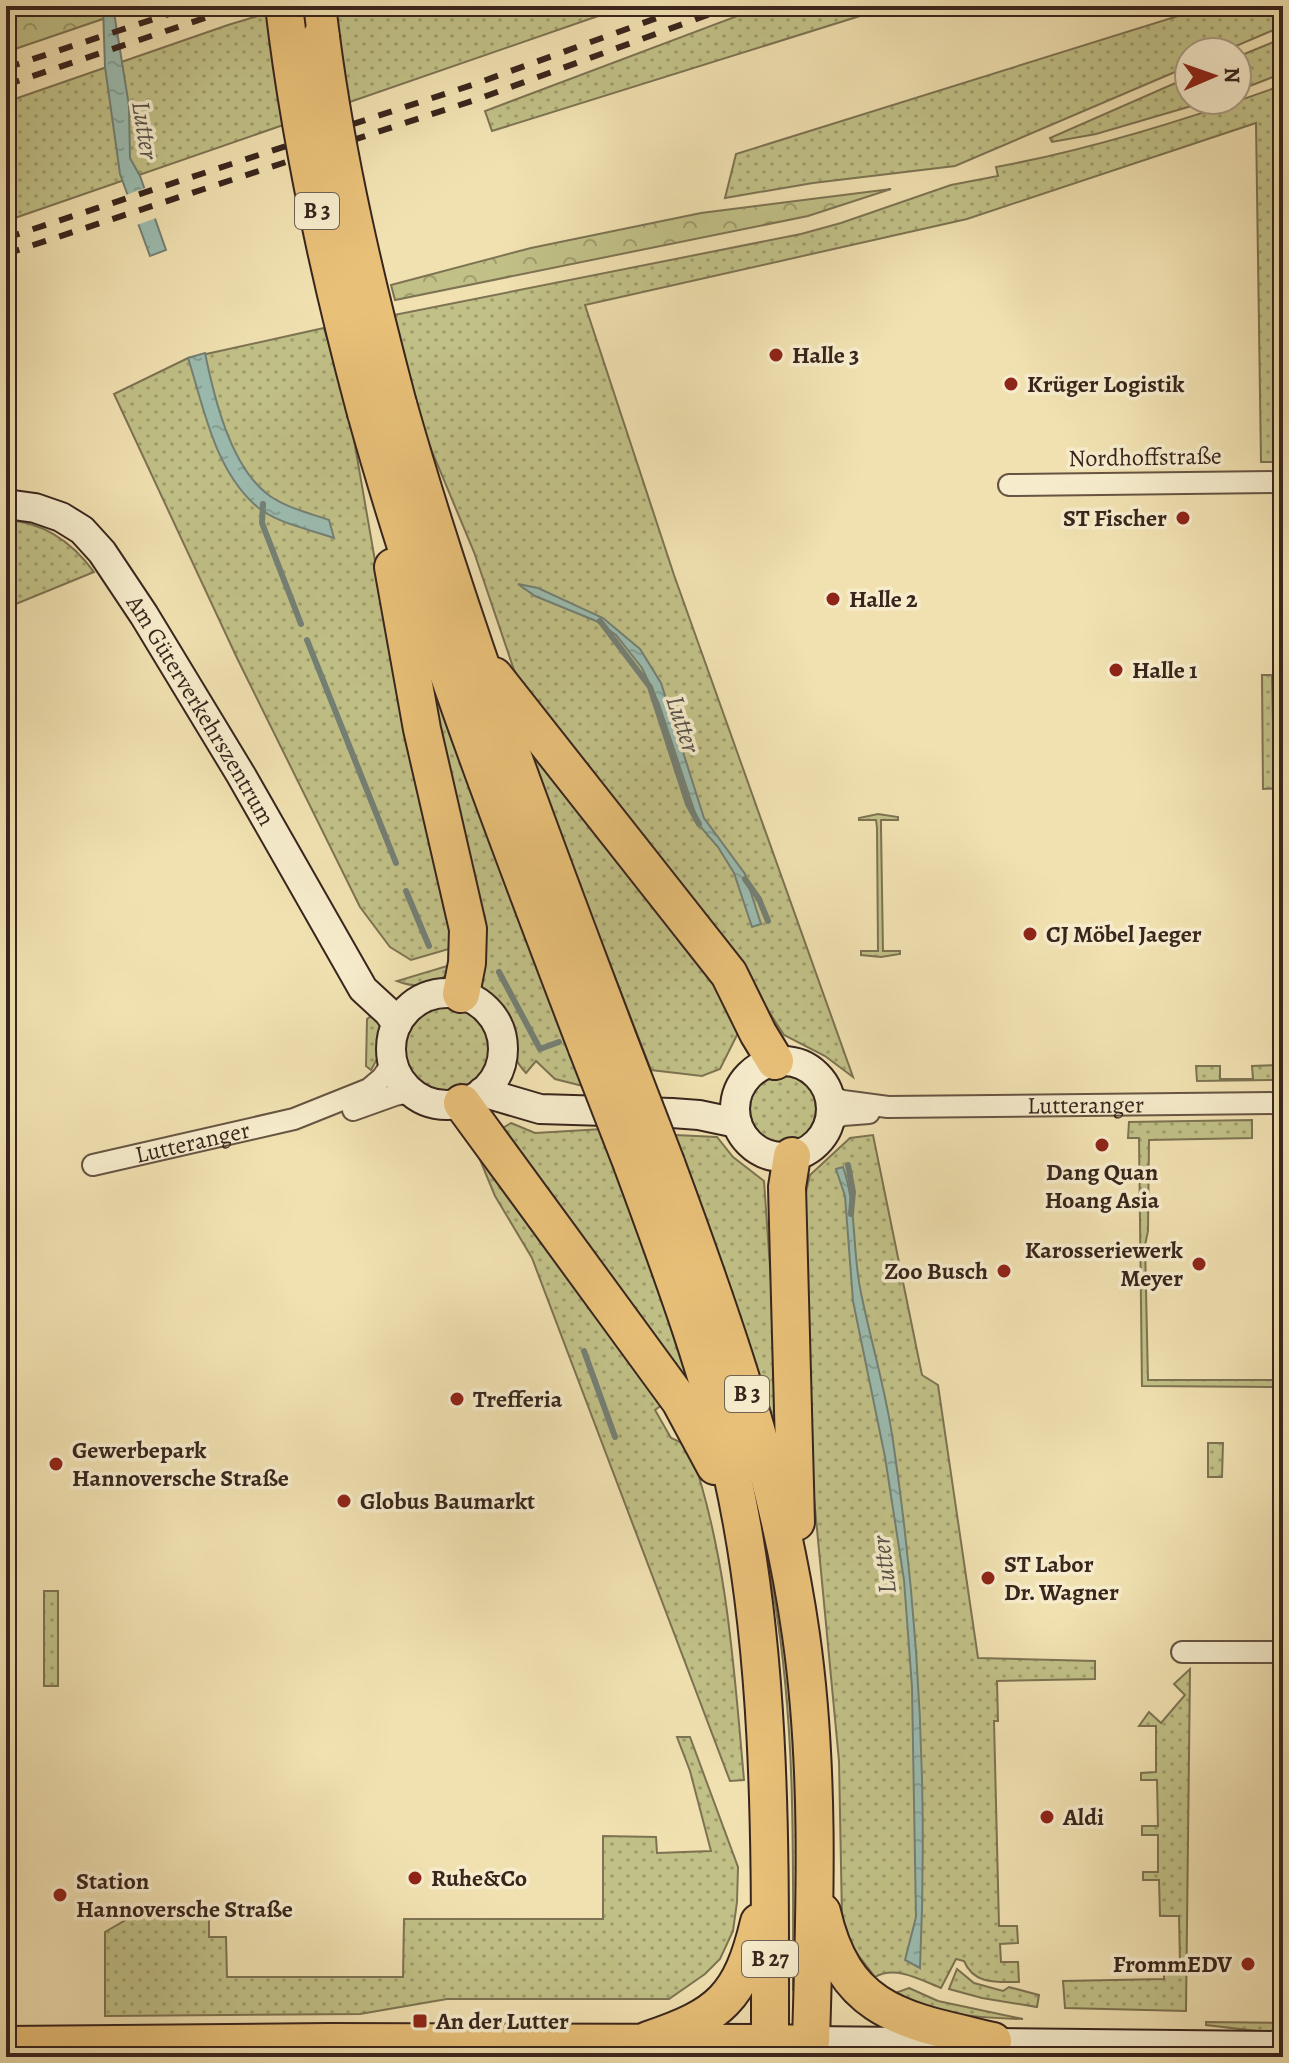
<svg xmlns="http://www.w3.org/2000/svg" width="1289" height="2063" font-family="Alegreya,serif">
<style>
.grass{fill:url(#grass-dots);stroke:#7d7352;stroke-width:2}
.forest{fill:url(#forest-crowns);stroke:#7d7352;stroke-width:2}
.water{fill:url(#water-ripples);stroke:#748075;stroke-width:2}
.pier{fill:#f1e1b1}
.lines{fill:none;stroke-linecap:round;stroke-linejoin:round}
.stream{stroke:#748075;stroke-width:6}
.street-casing{stroke:#675442;stroke-width:24}
.secondary-casing{stroke:#39251d;stroke-width:32}
.primary-casing{stroke:#39251d;stroke-width:34}
.highway-casing{stroke:#39251d;stroke-width:40}
.street{stroke:#f6eccc;stroke-width:20}
.secondary{stroke:#f6eccc;stroke-width:28}
.primary{stroke:#e8c078;stroke-width:30}
.highway{stroke:#e8c078;stroke-width:36}
.rail{stroke:#39251d;stroke-width:6;stroke-dasharray:14 14;stroke-linecap:butt}
.highway-bridge-casing{stroke:#39251d;stroke-width:40;stroke-linecap:butt}
.highway-bridge{stroke:#e8c078;stroke-width:36}
.poi-dot{fill:#8f2418;stroke:#f6eccc;stroke-width:3}
.labels{text-anchor:middle;dominant-baseline:central;stroke-width:7;stroke-linejoin:round;paint-order:stroke}
.shield{fill:#f6eccc;stroke:#726152;stroke-width:2}
.shield-label{font-size:22px;font-weight:bold;fill:#39251d}
.poi-label{font-size:24px;font-weight:bold;fill:#39251d;stroke:#f6eccc;text-anchor:start}
.street-label{font-size:24px;fill:#39251d;stroke:#f6eccc}
.water-label{font-size:26px;font-style:italic;fill:#565249;stroke:#f6eccc}
</style>
<defs>
<pattern id="grass-dots" width="8" height="8" patternUnits="userSpaceOnUse" patternTransform="scale(2)"><rect width="8" height="8" fill="#c1c187"/><path d="M2 2h.1M6 6h.1" fill="none" stroke="#9e9d6e" stroke-width="1.8" stroke-linecap="round"/></pattern>
<pattern id="forest-crowns" width="20" height="18" patternUnits="userSpaceOnUse" patternTransform="scale(2)"><rect width="20" height="18" fill="#c1c187"/><path d="M2 6a3 3 0 1 1 6 0M12 15a3 3 0 1 1 6 0" fill="none" stroke="#9e9d6e"/></pattern>
<pattern id="water-ripples" width="26" height="14" patternUnits="userSpaceOnUse" patternTransform="scale(2)"><rect width="26" height="14" fill="#9bbcb0"/><path d="M2 4q2-2 4 0t4 0M15 11q2-2 4 0t4 0" fill="none" stroke="#86a197"/></pattern>
</defs>
<rect width="100%" height="100%" fill="#f1e1b1"/>
<filter id="stains"><feTurbulence type="fractalNoise" baseFrequency=".0025" numOctaves="4"/><feColorMatrix values="0 0 0 0 .2 0 0 0 0 .09 0 0 0 0 .02 0 0 0 .5 -.17"/></filter>
<radialGradient id="worn" r=".72"><stop offset=".6" stop-color="#630" stop-opacity="0"/><stop offset="1" stop-color="#630" stop-opacity=".3"/></radialGradient>
<g class="grass">
<path d="M291 6H627L6 221V102L228 25Z"/>
<path d="M764 6H892L492 131 485 111Z"/>
<path d="M1210 6H1283V26L1222 52H1189V66L955 166 813 183 725 198 736 154Z"/>
<path d="M1283 38V73L1237 91V57Z"/>
<path d="M1189 77V100H1212L1096 134 1052 142 1050 138Z"/>
<path d="M1283 85V192L1274 193 1276 364H1283V462H1261L1256 123 967 219 585 305 674 575 853 1077 825 1056 784 1035 736 961 537 710 514 670 474 552 421 425 394 315 801 234 841 223 951 185 998 176 996 167C1094 149 1189 119 1283 85Z"/>
<path d="M324 328 350 417 405 733 450 928 452 948 411 960 390 947 360 907 237 658 114 394 188 358Z"/>
<path d="M6 520C44 522 72 542 94 572L6 608Z"/>
<path d="M420 640 587 1087 555 1079 536 1061 526 1073C499 1046 522 1017 474 989Z"/>
<path d="M1262 675H1272L1273 723H1283V788L1263 789Z"/>
<path d="M523 739 724 989 741 1027 720 1069 702 1076 651 1070Z"/>
<path d="M878 814 898 817V820H881V828L883 951H900V954L881 957 861 955V951H878L877 828 876 820H859V818Z"/>
<path d="M447 966 453 968C438 986 420 990 397 981Z"/>
<circle cx="448" cy="1049" r="44"/>
<path d="M374 1014C387 1034 383 1050 371 1070L366 1066 367 1019Z"/>
<path d="M1277 1065V1080L1197 1081 1196 1066H1220V1079H1253L1252 1066Z"/>
<circle cx="783" cy="1109" r="33"/>
<path d="M1252 1120V1138L1149 1140 1148 1231 1145 1245 1148 1380H1283V1387L1142 1386 1139 1138H1128L1129 1122Z"/>
<path d="M511 1123 535 1133 603 1129 667 1308 700 1412 496 1132Z"/>
<path d="M675 1135 717 1137 733 1157 764 1181 782 1439 777 1440 741 1321Z"/>
<path d="M873 1135 922 1375 938 1385 978 1658 1095 1661V1679L997 1681 998 1721H994L999 1926H1017L1018 1943 1000 1944 1001 1962H1018L1019 1982C997 1982 974 1985 964 1961L956 1959 941 1988C921 1980 896 1965 875 1977L852 1947 842 1917 839 1761 811 1466 801 1213 810 1175 850 1138Z"/>
<path d="M476 1150 663 1404 655 1410 671 1438 689 1446C727 1553 734 1668 744 1780L730 1781 532 1258 495 1196Z"/>
<path d="M709 1326 761 1500 794 1686 800 1990H793C793 1861 796 1731 775 1603 760 1509 733 1418 709 1326Z"/>
<path d="M1208 1443H1223L1222 1477H1208Z"/>
<rect x="44" y="1591" width="14" height="95"/>
<path d="M1190 1669 1186 2011 1065 2008 1063 1981 1164 1979V1963L1180 1962 1179 1916H1160L1159 1880H1143V1872H1158V1835H1142V1826H1158L1157 1780H1141V1773L1156 1772V1726H1139L1149 1712 1161 1723 1185 1695 1174 1684Z"/>
<path d="M677 1737H690L738 1867 737 1902 733 1931 720 1959 705 1974 669 1999H447L360 2014 105 2016V1932L136 1914 209 1912V1937H226L227 1977H403L404 1919H603V1836L656 1837 657 1853 711 1851 690 1771Z"/>
<path d="M957 1969 974 1983 1003 1991 1009 1987 1039 1995 1037 2007 982 1998 949 1989Z"/>
<path d="M909 1988 938 2001 1023 2019C972 2018 942 2015 895 1993Z"/>
<path d="M1206 2022 1283 2023V2034L1206 2025Z"/>
<path d="M716 2051V2057H97L99 2054Z"/>
</g>
<g class="forest">
<path d="M6 6H141L6 52Z"/>
<path d="M891 189 808 216 395 300 391 285 531 248 701 213Z"/>
</g>
<g class="water">
<path d="M103 6H113L129 106 130 158 140 176 166 250 150 256 120 174 105 67Z"/>
<path d="M205 353C214 397 230 464 266 493 283 507 309 513 329 520L334 538C309 529 274 523 254 504 214 467 204 408 188 358Z"/>
<path d="M518 584 538 588 603 618 640 649 661 683 704 818 745 874 761 924 752 927 734 873 718 847 699 825 659 704 642 668 616 635 596 621 535 596Z"/>
<path d="M843 1167C857 1207 852 1251 861 1293 871 1342 886 1391 893 1441 919 1616 928 1791 920 1968L905 1960 916 1917 912 1687 904 1580 885 1457 853 1301 845 1196 836 1169Z"/>
</g>
<path class="pier" d="M148 187 159 217 134 226 123 196Z"/>
<g class="lines">
<g class="stream">
<path d="M263 504 262 523 301 624"/>
<path d="M600 621 650 687 688 804 699 824"/>
<path d="M307 640 396 863"/>
<path d="M745 879 759 899 768 921"/>
<path d="M406 891 429 946"/>
<path d="M499 972 540 1049 559 1042"/>
<path d="M848 1165 853 1192 851 1214"/>
<path d="M584 1351 615 1437"/>
</g>
<g class="street-casing">
<g id="street">
<path d="M1009 485 1283 482"/>
<path id="s1" d="M829 1096 843 1101 888 1107 1283 1103"/>
<path d="M353 1110 395 1095 412 1092"/>
<path d="M829 1121 843 1115 869 1113"/>
<path id="s2" d="M93 1165 294 1119 369 1089 382 1078 393 1062"/>
<path d="M1182 1652H1283"/>
</g>
</g>
<g class="secondary-casing">
<g id="secondary">
<path id="s3" d="M6 504 35 508 61 517 82 530 102 552 144 615 241 775 363 989 388 1012 397 1024"/>
<circle cx="447" cy="1049" r="56"/>
<circle cx="783" cy="1109" r="48"/>
<path d="M482 1092 540 1109 672 1113 699 1115 737 1123"/>
<path d="M811 2041 1283 2046"/>
</g>
</g>
<g class="primary-casing">
<path id="primary" d="M6 2042 329 2039 770 2040 811 2041 809 2057"/>
</g>
<g class="highway-casing">
<g id="highway">
<path d="M317 6 321 37"/>
<path d="M398 404C459 619 538 827 617 1036"/>
<path d="M366 413C426 629 507 838 587 1048"/>
<path d="M393 567 422 729 468 929 467 963 461 994"/>
<path d="M494 676 729 974 758 1033 775 1061"/>
<path d="M462 1103 680 1401 715 1466"/>
<path d="M792 1156 787 1187 796 1522"/>
<path d="M666 1163C723 1317 778 1472 801 1635 820 1768 815 1906 811 2041"/>
<path d="M632 1164C669 1265 708 1368 732 1474 773 1658 770 1852 770 2040"/>
<path d="M822 1912C845 2014 905 2020 993 2041"/>
<path d="M648 2040C720 2016 741 1998 759 1922"/>
</g>
</g>
<use href="#street" class="street"/>
<use href="#secondary" class="secondary"/>
<use href="#primary" class="primary"/>
<use href="#highway" class="highway"/>
<g class="rail">
<path d="M6 68 193 6"/>
<path d="M6 85 240 6"/>
<path d="M6 238 475 84 690 6"/>
<path d="M6 254 478 99 732 6"/>
</g>
<g class="highway-bridge-casing">
<g id="highway-bridge">
<path d="M284 6C300 144 330 279 366 413"/>
<path d="M321 37C337 161 366 283 398 404"/>
<path d="M617 1036 666 1163"/>
<path d="M587 1048 632 1164"/>
</g>
</g>
<use href="#highway-bridge" class="highway-bridge"/>
</g>
<g class="poi-dot">
<circle cx="776" cy="355" r="8"/>
<circle cx="1011" cy="384" r="8"/>
<circle cx="1183" cy="518" r="8"/>
<circle cx="833" cy="599" r="8"/>
<circle cx="1116" cy="670" r="8"/>
<circle cx="1030" cy="934" r="8"/>
<circle cx="1102" cy="1145" r="8"/>
<circle cx="1199" cy="1264" r="8"/>
<circle cx="1004" cy="1271" r="8"/>
<circle cx="457" cy="1399" r="8"/>
<circle cx="56" cy="1464" r="8"/>
<circle cx="344" cy="1501" r="8"/>
<circle cx="988" cy="1578" r="8"/>
<circle cx="1047" cy="1817" r="8"/>
<circle cx="415" cy="1878" r="8"/>
<circle cx="60" cy="1895" r="8"/>
<circle cx="1248" cy="1964" r="8"/>
<rect x="412" y="2013" width="16" height="16" rx="4"/>
</g>
<g class="labels">
<g class="shield">
<rect x="295" y="193" width="44" height="36" rx="6"/>
<rect x="725" y="1376" width="44" height="36" rx="6"/>
<rect x="742" y="1941" width="56" height="36" rx="6"/>
</g>
<g class="shield-label">
<text x="317" y="211">B 3</text>
<text x="747" y="1394">B 3</text>
<text x="770" y="1959">B 27</text>
</g>
<g class="poi-label">
<text x="792" y="355">Halle 3</text>
<text x="1027" y="384">Krüger Logistik</text>
<text x="1167" y="518" text-anchor="end">ST Fischer</text>
<text x="849" y="599">Halle 2</text>
<text x="1132" y="670">Halle 1</text>
<text x="1046" y="934">CJ Möbel Jaeger</text>
<text x="1102" y="1172" text-anchor="middle">Dang Quan<tspan x="1102" dy="28">Hoang Asia</tspan></text>
<text x="1183" y="1250" text-anchor="end">Karosseriewerk<tspan x="1183" dy="28">Meyer</tspan></text>
<text x="988" y="1271" text-anchor="end">Zoo Busch</text>
<text x="473" y="1399">Trefferia</text>
<text x="72" y="1450">Gewerbepark<tspan x="72" dy="28">Hannoversche Straße</tspan></text>
<text x="360" y="1501">Globus Baumarkt</text>
<text x="1004" y="1564">ST Labor<tspan x="1004" dy="28">Dr. Wagner</tspan></text>
<text x="1063" y="1817">Aldi</text>
<text x="431" y="1878">Ruhe&amp;Co</text>
<text x="76" y="1881">Station<tspan x="76" dy="28">Hannoversche Straße</tspan></text>
<text x="1232" y="1964" text-anchor="end">FrommEDV</text>
<text x="436" y="2021">An der Lutter</text>
</g>
<g class="street-label">
<text transform="translate(1145 457) rotate(-1)">Nordhoffstraße</text>
<text stroke="none"><textPath href="#s3" startOffset="298">Am Güterverkehrszentrum</textPath></text>
<text stroke="none"><textPath href="#s1" startOffset="258">Lutteranger</textPath></text>
<text stroke="none"><textPath href="#s2" startOffset="102">Lutteranger</textPath></text>
</g>
<g class="water-label">
<text transform="translate(145 130) rotate(81)">Lutter</text>
<text transform="translate(683 724) rotate(72)">Lutter</text>
<text transform="translate(884 1565) rotate(-97)">Lutter</text>
</g>
</g>
<rect width="1289" height="2063" fill="none" stroke="#f1e1b1" stroke-width="32"/>
<rect x="8" y="8" width="1273" height="2047" fill="none" stroke="#39251d" stroke-width="4"/>
<rect x="16" y="16" width="1257" height="2031" fill="none" stroke="#39251d" stroke-width="2"/>
<g transform="translate(1213 76) rotate(88)"><circle r="38" fill="#f6eccc" stroke="#aa9c86" stroke-width="2"/>
<path d="M0-6L14 30L0 20L-14 30Z" fill="#8f2418"/>
<text y="-12" font-size="22" font-weight="bold" text-anchor="middle" fill="#39251d">N</text>
</g>
<rect width="100%" height="100%" filter="url(#stains)"/>
<rect width="100%" height="100%" fill="url(#worn)"/>
</svg>
